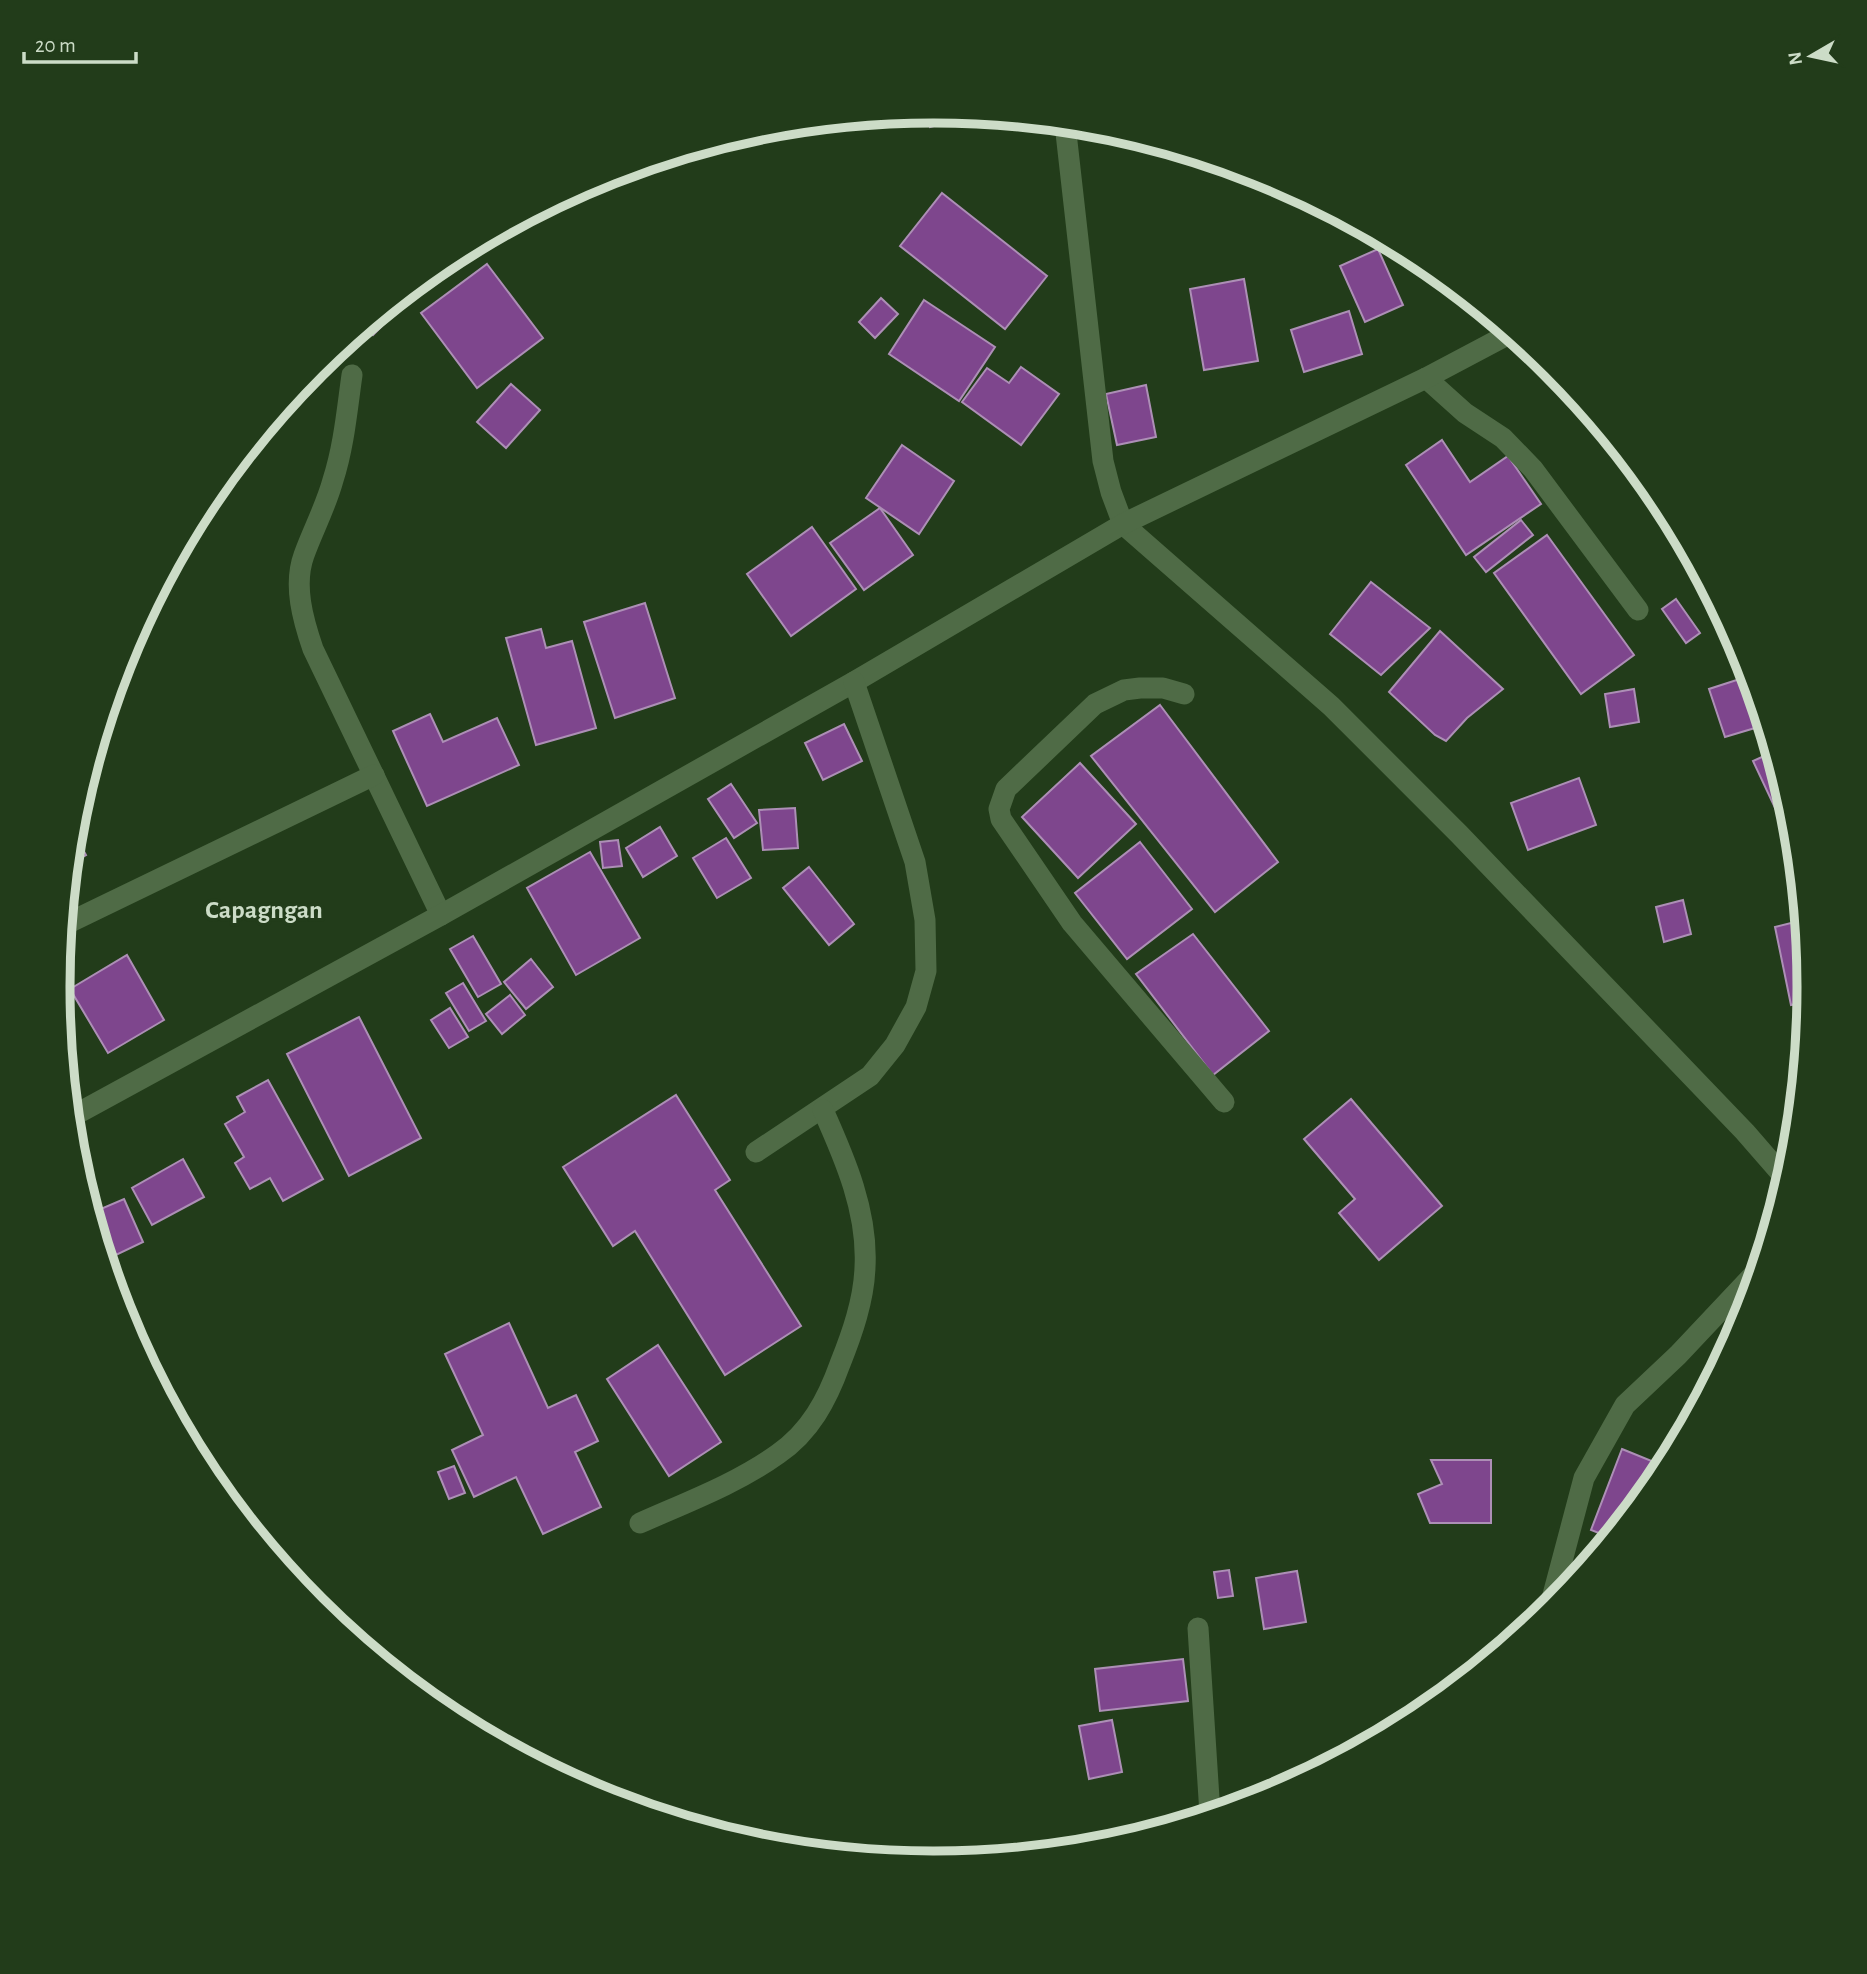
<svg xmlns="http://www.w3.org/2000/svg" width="1867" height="1974" font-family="'Alegreya Sans',sans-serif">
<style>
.building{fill:#7e468d;stroke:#ad8fb6;stroke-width:2}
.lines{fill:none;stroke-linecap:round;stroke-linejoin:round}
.minor{stroke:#4f6b46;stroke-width:21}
.labels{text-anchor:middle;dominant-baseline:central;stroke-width:7;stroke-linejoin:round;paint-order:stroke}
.neighbourhood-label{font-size:26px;font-weight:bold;fill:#ccdcc7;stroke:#223c1a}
.rim{fill:none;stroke:#ccdcc7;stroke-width:9}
</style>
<rect width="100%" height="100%" fill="#223c1a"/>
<g class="building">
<path d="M934 111 968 115 969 117 930 127 927 112Z"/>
<path d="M942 193 1047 276 1005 329 900 246Z"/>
<path d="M1378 249 1403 305 1365 322 1340 266Z"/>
<path d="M487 264 543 338 477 388 421 313Z"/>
<path d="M1244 279 1258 361 1204 370 1190 289Z"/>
<path d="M403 295 408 300 373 335 365 326Z"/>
<path d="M881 298 898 314 875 338 859 322Z"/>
<path d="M924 300 995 347 959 401 889 354Z"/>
<path d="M1349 311 1362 354 1304 372 1291 330Z"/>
<path d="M1021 367 1059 394 1021 445 962 402 987 368 1009 383Z"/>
<path d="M511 384 540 410 506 448 477 422Z"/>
<path d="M1146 385 1156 437 1117 445 1106 394Z"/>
<path d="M1442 440 1470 482 1508 456 1541 504 1466 555 1406 465Z"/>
<path d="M902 445 954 481 919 534 866 498Z"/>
<path d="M880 508 913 555 864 590 830 543Z"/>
<path d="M1521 520 1533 535 1486 572 1474 557Z"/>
<path d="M812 527 856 589 791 636 747 574Z"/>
<path d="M1547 535 1634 655 1581 694 1494 573Z"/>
<path d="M1371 582 1430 628 1381 675 1330 634Z"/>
<path d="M1676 599 1700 633 1686 643 1662 609Z"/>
<path d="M645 603 675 698 615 718 584 622Z"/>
<path d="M541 629 546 648 572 641 596 728 536 745 506 638Z"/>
<path d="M1440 631 1503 689 1467 718 1446 741 1435 735 1389 692Z"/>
<path d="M1749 676 1765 725 1725 737 1709 689Z"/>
<path d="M1634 689 1639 722 1610 727 1605 694Z"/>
<path d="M1160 705 1278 862 1215 912 1091 756Z"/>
<path d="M430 714 443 742 497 718 519 765 427 806 393 731Z"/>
<path d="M844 724 862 761 823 780 805 743Z"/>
<path d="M1773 752 1792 817 1793 823 1784 827 1753 761Z"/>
<path d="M1080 763 1136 824 1078 878 1022 817Z"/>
<path d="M1579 778 1596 825 1528 850 1511 803Z"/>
<path d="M731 784 757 823 734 838 708 799Z"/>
<path d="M795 808 798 848 763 850 759 810Z"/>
<path d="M660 827 677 856 643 877 626 848Z"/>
<path d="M73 831 86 855 70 864Z"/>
<path d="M726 838 751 878 717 898 693 858Z"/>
<path d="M618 840 622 866 603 868 600 842Z"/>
<path d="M1140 842 1192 909 1127 959 1075 893Z"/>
<path d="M590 852 640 938 576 975 527 888Z"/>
<path d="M809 867 854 924 829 945 783 888Z"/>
<path d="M1683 900 1691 934 1664 942 1656 907Z"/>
<path d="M1803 920 1809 987 1808 1002 1791 1005 1775 927Z"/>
<path d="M1193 934 1269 1031 1213 1075 1136 974Z"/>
<path d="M473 936 501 984 478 997 450 949Z"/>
<path d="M127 955 164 1020 108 1053 70 989Z"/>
<path d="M531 959 553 987 526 1009 504 982Z"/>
<path d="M463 983 486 1021 469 1031 446 993Z"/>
<path d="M510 995 525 1015 502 1034 486 1014Z"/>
<path d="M450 1008 468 1037 449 1048 431 1020Z"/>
<path d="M359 1017 421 1138 349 1176 287 1054Z"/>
<path d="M268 1080 323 1179 283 1201 270 1178 250 1189 235 1163 244 1157 225 1124 245 1112 237 1097Z"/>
<path d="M676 1095 730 1180 715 1190 801 1326 725 1375 635 1231 613 1246 563 1167Z"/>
<path d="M1351 1099 1442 1206 1379 1260 1339 1213 1355 1199 1304 1139Z"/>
<path d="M183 1159 204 1197 152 1225 132 1188Z"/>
<path d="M124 1199 143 1242 116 1255 96 1211Z"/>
<path d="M509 1323 548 1408 576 1395 598 1441 575 1452 601 1507 543 1534 516 1477 474 1497 452 1450 483 1435 445 1354Z"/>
<path d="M658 1345 721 1442 669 1476 607 1379Z"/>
<path d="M1622 1449 1659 1464 1650 1487 1609 1537 1591 1530Z"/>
<path d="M1431 1460H1491V1523H1430L1418 1494 1442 1484Z"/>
<path d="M454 1466 465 1493 449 1499 438 1472Z"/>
<path d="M1229 1570 1233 1596 1218 1598 1214 1572Z"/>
<path d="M1297 1571 1306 1622 1264 1629 1256 1578Z"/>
<path d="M1183 1659 1188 1701 1100 1711 1095 1669Z"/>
<path d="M1112 1720 1122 1772 1089 1779 1079 1726Z"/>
</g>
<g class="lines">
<g class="minor">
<path d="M1065 124 1103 461 1111 492 1123 524 1331 706 1459 834 1745 1132 1786 1179"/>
<path d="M352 375C347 410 344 446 333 480 326 506 313 530 304 555 293 585 303 620 313 649L441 915"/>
<path d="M1426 378 1465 413 1503 438 1533 469 1638 610"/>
<path d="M1184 694 1163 688H1140L1124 690 1095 704 1006 789 999 809 1001 819 1072 923 1224 1102"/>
<path d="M64 925 374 775"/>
<path d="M71 1117 441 915 854 682 1123 524 1426 378 1511 333"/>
<path d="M756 1152 870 1076 895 1045 916 1007 926 971 925 920 915 862 854 682"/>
<path d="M640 1523C687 1502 736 1484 778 1454 810 1432 827 1400 840 1364 852 1334 864 1300 865 1267 868 1212 845 1159 823 1110"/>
<path d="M1549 1610 1584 1478 1625 1405 1678 1355 1758 1270"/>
<path d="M1198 1628 1210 1814"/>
</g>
</g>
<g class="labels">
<g class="neighbourhood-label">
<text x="264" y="910">Capagngan</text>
</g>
</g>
<path d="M0 0H1867V1974H0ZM933 123H934A863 863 0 0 1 1797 986V988A863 863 0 0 1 934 1851H933A863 863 0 0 1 70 988V986A863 863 0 0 1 933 123Z" fill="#223c1a" fill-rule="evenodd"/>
<path class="rim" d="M933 123H934A863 863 0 0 1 1797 986V988A863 863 0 0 1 934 1851H933A863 863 0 0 1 70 988V986A863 863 0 0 1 933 123Z"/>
<g transform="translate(1811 56) rotate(261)" stroke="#223c1a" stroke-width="5" paint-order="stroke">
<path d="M0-5L12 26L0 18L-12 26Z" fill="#ccdcc7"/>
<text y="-10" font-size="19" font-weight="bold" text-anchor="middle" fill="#ccdcc7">N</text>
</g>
<path d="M24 52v10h112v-10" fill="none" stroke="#ccdcc7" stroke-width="3.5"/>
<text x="35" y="52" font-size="21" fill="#ccdcc7" stroke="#223c1a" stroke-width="5" paint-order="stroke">20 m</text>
</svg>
